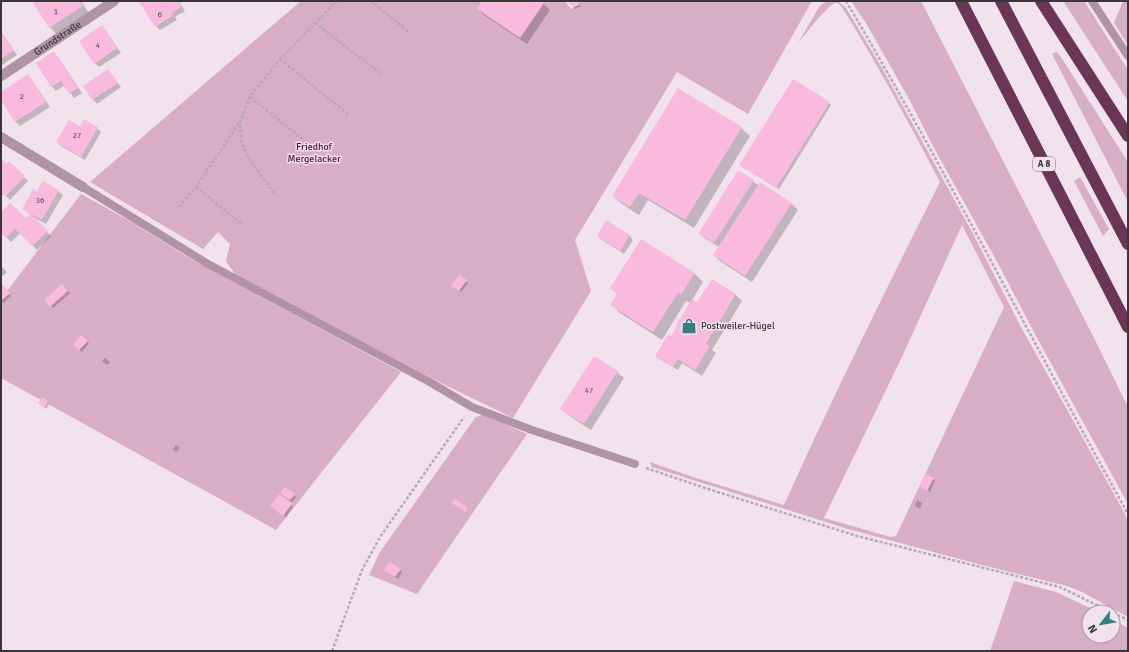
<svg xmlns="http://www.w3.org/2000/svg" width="1129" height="652" font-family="Signika,sans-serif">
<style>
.green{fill:#d8aec5;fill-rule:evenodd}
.shadow{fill:#0003}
.building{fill:#fabadd}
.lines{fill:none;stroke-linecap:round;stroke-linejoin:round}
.path{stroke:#b6a9b0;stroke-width:2.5;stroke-dasharray:3 2;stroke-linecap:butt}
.lane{stroke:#b094a3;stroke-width:8}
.street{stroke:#b094a3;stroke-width:10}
.highway{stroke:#6b3656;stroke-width:12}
.labels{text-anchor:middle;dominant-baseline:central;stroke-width:3;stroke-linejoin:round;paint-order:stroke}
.number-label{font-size:8px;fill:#6b5661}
.shield{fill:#f2e2eb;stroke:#72696e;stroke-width:1}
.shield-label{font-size:9px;font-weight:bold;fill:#3b3538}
.street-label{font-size:10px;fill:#3b3538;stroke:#f2e2eb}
.park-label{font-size:10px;fill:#540b3c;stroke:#f2e2eb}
.poi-label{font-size:10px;fill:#3b3538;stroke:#f2e2eb;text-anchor:start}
</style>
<rect width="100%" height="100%" fill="#f2e2eb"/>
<g class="green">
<path d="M301 1H565L571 9 580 4 578 1H812L748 114 677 72 575 240 591 291 513 418 441 383 237 276 226 262 230 244 218 232 203 249 90 182Z"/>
<path d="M826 1H838L846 8 882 68 971 230 1021 327 1124 512 1128 522V617L1082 592 1067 586 978 564 848 529 652 467 650 462 693 477 784 505C833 396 886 289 940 182 909 123 877 63 841 6L838 3H834C820 14 810 29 798 43L819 7ZM962 225 1004 307 896 536 891 537 824 518 901 359Z"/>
<path d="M851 1H921L1092 334 1128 407V504L1036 336 1001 269 934 148 909 99 866 23Z"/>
<path d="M1063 1H1084L1128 70V101Z"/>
<path d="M1123 1H1128V45L1114 23Z"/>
<path d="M1056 52 1059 54 1128 162V202L1052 54Z"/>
<path d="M1080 177 1109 229 1103 236 1074 181Z"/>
<path d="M81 194 128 220 191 259 401 372 276 530 1 378V299Z"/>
<path d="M481 415H486L527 434 417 594 369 575 380 552 475 418Z"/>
<path d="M1014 581 1056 592 1099 612H1089V636H1113V620L1128 628V651H990Z"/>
</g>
<g class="shadow">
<path d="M33 1H81L89 13 56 34 50 27Z"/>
<path d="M143 1H179L185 11 175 17 177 20 160 30 156 26Z"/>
<path d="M483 1H540L550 10 527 44 484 15 478 9Z"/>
<path d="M569 1H578L581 6 575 9Z"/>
<path d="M102 27 106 31 121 53 99 67 95 63Z"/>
<path d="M1 31 17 55 2 65 1 64Z"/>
<path d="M54 53 58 57 82 93 74 98 65 85 56 91 52 86Z"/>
<path d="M108 70 121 87 97 104 93 99Z"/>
<path d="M28 76 32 80 50 107 20 126 16 122 1 99V93Z"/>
<path d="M829 103 831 105 779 189 742 167Z"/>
<path d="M80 127 97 128 101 132 85 160 61 146 57 142Z"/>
<path d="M741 128 750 136 694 228 648 200 639 215 622 204 613 196Z"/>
<path d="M1 161 6 165 9 162 28 181 10 200 4 194 1 197Z"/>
<path d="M753 181 759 186 760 183 792 204 798 210 752 282 721 262 714 255 719 247 704 238 700 233Z"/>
<path d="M58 191 63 195 46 224 33 217 51 236 37 250 20 233 11 242 1 232V214L26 220 31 215 23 209 37 192Z"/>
<path d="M629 235 633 240 624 254 602 240 598 236Z"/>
<path d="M1 266 7 272 3 276 1 274Z"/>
<path d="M695 274 703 282 692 300 698 303 736 295 742 301 712 350 716 353 702 376 682 363 678 370 661 360 656 356 671 337 691 303 686 301 662 340 620 313 611 304 617 294 611 288Z"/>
<path d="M466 281 468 283 461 292 454 288Z"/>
<path d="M1 285 11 296 3 303 1 301Z"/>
<path d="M62 285 70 293 53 308 46 300Z"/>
<path d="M82 337 89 343 82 352 74 345Z"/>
<path d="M105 358 110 362 107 365 102 361Z"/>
<path d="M617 372 624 378 591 430 568 415 562 409Z"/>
<path d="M47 402 49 404 46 409 41 405Z"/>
<path d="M176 445 180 448 176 452 173 449Z"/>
<path d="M934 479 935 480 930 492 920 486Z"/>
<path d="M283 495H294L296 497 292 502Z"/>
<path d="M917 500 922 503 920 509 915 506Z"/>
<path d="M291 505 293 507 286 517 273 508Z"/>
<path d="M400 570 402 572 398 579 388 572Z"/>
</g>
<g class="building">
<path d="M32 1H80L83 6 49 28Z"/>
<path d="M141 1H178L182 6 172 13 173 15 155 27 139 2Z"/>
<path d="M482 1H542L544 3 520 38 477 9Z"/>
<path d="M568 1H578L580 4 573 8Z"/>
<path d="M102 25 117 48 94 64 79 41Z"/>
<path d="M1 32 14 50 1 59Z"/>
<path d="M54 51 78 88 69 94 61 81 51 87 36 63Z"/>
<path d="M108 69 118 83 92 100 83 86Z"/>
<path d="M28 74 46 102 15 122 1 100V92Z"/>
<path d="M793 79 830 102 776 188 739 165Z"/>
<path d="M678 88 742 127 685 220 639 193 630 207 612 196Z"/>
<path d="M84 119 98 127 81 157 56 142 69 120 80 126Z"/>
<path d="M1 159 6 164 9 161 25 176 6 196 1 192Z"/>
<path d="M738 170 754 180 714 243 698 234Z"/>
<path d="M43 181 59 190 42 220 22 209 33 189 37 191Z"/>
<path d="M760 182 792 203 745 276 713 255Z"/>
<path d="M10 203 26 218 31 214 48 231 32 246 15 229 6 238 1 233V212Z"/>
<path d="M606 220 630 235 620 251 597 236Z"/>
<path d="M641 239 695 273 681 295 678 293 653 332 610 305 617 293 610 288Z"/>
<path d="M459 275 467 280 459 291 451 286Z"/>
<path d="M712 279 736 294 706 344 710 346 695 370 678 359 673 367 655 356 668 334 671 336 677 326 676 325 692 299 697 302Z"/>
<path d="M1 283 10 293 1 301Z"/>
<path d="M62 284 68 291 50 307 44 300Z"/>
<path d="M81 335 88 341 79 350 73 345Z"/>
<path d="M594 356 618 371 584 424 560 409Z"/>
<path d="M43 397 48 402 44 408 38 403Z"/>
<path d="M925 474 934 478 927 491 919 486Z"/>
<path d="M285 487 295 494 290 500 280 493Z"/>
<path d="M279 494 292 504 283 516 270 506Z"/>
<path d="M455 499 468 508 465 512 452 503Z"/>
<path d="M389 562 401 569 395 577 384 570Z"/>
</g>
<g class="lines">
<g class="path">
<path d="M371 1 410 33"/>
<path d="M846 1C945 169 1033 343 1128 514"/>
<path d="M315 23 380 73"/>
<path d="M280 59 349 115"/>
<path d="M250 97 319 152"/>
<path d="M196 187 242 224"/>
<path d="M274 193 250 160 241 141 240 123 250 97 280 59 337 1"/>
<path d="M179 207 196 187 239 123"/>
<path d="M646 468 705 488 857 536 1060 587 1111 612"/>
<path d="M1113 613 1128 620"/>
<path d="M332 651 362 570 380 537 464 417"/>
</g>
<g class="lane">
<path d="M1092 1 1128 56"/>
<path d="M83 187 208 264 428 381 472 407 532 430 635 464"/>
</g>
<g class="street">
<path id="s1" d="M1 76 114 1"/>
<path d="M1 137 83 187"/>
</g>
<g class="highway">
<path d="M961 1 1128 327"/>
<path d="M1001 1 1128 244"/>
<path d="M1041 1 1128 136"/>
</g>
</g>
<defs>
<g id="shop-bare" transform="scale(1.2)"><path d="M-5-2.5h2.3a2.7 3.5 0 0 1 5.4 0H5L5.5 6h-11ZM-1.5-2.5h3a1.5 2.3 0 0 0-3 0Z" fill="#367f7f" stroke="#f2e2eb" stroke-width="2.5" paint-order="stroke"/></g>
</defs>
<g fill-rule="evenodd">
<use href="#shop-bare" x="689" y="326"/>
</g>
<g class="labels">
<g class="number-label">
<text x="56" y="11">1</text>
<text x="160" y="14">6</text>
<text x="98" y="45">4</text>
<text x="22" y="96">2</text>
<text x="77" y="135">27</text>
<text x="40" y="200">36</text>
<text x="589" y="390">47</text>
</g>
<rect class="shield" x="1033" y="157" width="22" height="14" rx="3"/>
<g class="shield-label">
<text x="1044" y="164">A 8</text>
</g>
<g class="street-label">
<text stroke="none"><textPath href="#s1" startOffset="68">Grundstraße</textPath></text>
</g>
<g class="park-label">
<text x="314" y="147">Friedhof<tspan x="314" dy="12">Mergelacker</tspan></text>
</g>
<g class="poi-label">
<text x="701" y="326">Postweiler-Hügel</text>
</g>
</g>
<rect width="1129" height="652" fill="none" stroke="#3b3538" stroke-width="4"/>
<g transform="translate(1101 624) rotate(239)"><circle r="19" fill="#f2e2eb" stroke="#a99da3"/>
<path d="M0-3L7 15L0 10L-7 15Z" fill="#367f7f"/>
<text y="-6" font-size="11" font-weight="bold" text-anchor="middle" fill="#3b3538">N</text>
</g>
</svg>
